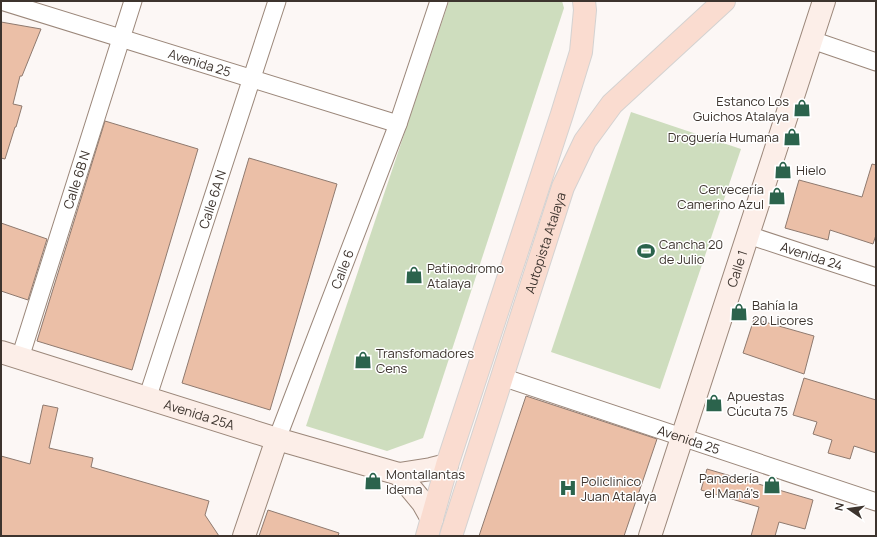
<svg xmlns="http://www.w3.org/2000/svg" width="877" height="537" font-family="Manrope,sans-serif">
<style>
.green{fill:#ceddbe}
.building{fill:#ebbfa7;stroke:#8f7a6f}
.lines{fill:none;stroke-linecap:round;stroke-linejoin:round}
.street-casing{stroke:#9b877a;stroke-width:19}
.secondary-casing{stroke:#9b877a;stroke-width:24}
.primary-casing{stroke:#d4d2d1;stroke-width:24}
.street{stroke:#fff;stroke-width:17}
.secondary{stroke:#fceee8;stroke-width:22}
.primary{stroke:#fadcd0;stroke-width:22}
.labels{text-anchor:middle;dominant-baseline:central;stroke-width:3;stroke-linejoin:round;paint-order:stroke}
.street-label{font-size:13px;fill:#3d342e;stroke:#fff}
.poi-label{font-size:13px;fill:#3d342e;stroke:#fff;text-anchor:start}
</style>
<rect width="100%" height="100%" fill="#fcf7f5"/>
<g class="green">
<path d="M449 1H562L564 8 423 438 387 451 306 426Z"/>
<path d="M631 112 741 149 660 389 551 352Z"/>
</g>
<g class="building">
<path d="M1 22 41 29 22 76H20L13 104 22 106 16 127H15L5 159 1 158Z"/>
<path d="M105 121 198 149 132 370 37 341Z"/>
<path d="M249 158 337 184 270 410 182 383Z"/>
<path d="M872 164 876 165V235L873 244 830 230 828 240 785 228 799 180 862 197Z"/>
<path d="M1 223 47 239 28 300 1 291Z"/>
<path d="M754 319 814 336 804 374 743 353Z"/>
<path d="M804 378 876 400V453L854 446 850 459 828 453 832 440 813 434 817 422 793 415Z"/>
<path d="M526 396 657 439 624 536H479Z"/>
<path d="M43 405 58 408 49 448 93 458 91 467 209 501 205 515 219 536H1V456L30 464Z"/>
<path d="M707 469 813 500 805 529 779 522 775 536H751L759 507 701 490Z"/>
<path d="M268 510 339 533 338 536H259Z"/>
</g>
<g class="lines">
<g class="street-casing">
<g id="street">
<path id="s1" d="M1 1 398 124"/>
<path d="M812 40 876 62"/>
<path id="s2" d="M748 235 876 277"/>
<path id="s3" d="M20 358 133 1"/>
<path id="s4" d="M502 377 876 502"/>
<path id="s5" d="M147 399 277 1"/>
<path id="s6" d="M277 439 398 124 439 1"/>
</g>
</g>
<g class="secondary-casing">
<g id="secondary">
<path id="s7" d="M1 352 277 439 399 474 431 469 447 465"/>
<path d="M399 474 423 503 432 519"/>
<path d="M244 536 277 439"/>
<path id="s8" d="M650 536 824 1"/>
</g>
</g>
<g class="primary-casing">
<g id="primary">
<path d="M427 536 447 465 562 114 581 52 585 10 584 1"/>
<path id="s9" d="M451 536 563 187 585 141 612 104 724 1"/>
</g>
</g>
<use href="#street" class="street"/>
<use href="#secondary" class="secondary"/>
<use href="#primary" class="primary"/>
</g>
<defs>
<g id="shop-bare" transform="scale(1.38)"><path d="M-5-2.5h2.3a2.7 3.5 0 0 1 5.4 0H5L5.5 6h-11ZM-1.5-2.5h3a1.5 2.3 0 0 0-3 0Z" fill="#2b634c" stroke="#fff" stroke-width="2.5" paint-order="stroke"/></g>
<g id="stadium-bare" transform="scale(1.38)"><path d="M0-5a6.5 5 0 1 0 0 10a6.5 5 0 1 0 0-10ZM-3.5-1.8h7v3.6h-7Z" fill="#2b634c" stroke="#fff" stroke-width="2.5" paint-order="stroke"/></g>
<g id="hospital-bare" transform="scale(1.38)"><path d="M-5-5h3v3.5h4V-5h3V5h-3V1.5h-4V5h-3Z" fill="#2b634c" stroke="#fff" stroke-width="2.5" paint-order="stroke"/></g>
</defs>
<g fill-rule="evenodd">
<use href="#shop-bare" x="802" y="108"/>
<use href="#shop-bare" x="792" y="137"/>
<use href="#shop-bare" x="783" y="170"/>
<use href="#shop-bare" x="777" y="196"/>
<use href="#stadium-bare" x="646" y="251"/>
<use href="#shop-bare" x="414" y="275"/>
<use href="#shop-bare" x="739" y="312"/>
<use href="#shop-bare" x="363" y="360"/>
<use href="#shop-bare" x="714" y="403"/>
<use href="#shop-bare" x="373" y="481"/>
<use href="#shop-bare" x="772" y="485"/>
<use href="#hospital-bare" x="568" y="488"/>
</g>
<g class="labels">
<g class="street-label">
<text stroke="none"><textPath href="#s1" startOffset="208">Avenida 25</textPath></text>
<text stroke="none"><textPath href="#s3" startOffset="187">Calle 6B N</textPath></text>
<text stroke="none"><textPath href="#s5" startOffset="210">Calle 6A N</textPath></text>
<text stroke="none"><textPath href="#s9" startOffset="308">Autopista Atalaya</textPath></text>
<text stroke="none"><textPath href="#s2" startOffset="67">Avenida 24</textPath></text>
<text stroke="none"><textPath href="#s8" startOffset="281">Calle 1</textPath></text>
<text stroke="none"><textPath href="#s6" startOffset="182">Calle 6</textPath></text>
<text stroke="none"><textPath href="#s7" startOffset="208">Avenida 25A</textPath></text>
<text stroke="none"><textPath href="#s4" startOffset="197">Avenida 25</textPath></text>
</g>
<g class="poi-label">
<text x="789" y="101" text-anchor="end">Estanco Los<tspan x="789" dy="15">Guichos Atalaya</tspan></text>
<text x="779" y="137" text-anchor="end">Droguería Humana</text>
<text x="796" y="170">Hielo</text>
<text x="764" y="189" text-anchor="end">Cervecería<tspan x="764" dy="15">Camerino Azul</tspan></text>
<text x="659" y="244">Cancha 20<tspan x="659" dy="15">de Julio</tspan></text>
<text x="427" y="268">Patinodromo<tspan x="427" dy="15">Atalaya</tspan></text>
<text x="752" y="305">Bahía la<tspan x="752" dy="15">20 Licores</tspan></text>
<text x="376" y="353">Transfomadores<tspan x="376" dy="15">Cens</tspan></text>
<text x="727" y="396">Apuestas<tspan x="727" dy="15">Cúcuta 75</tspan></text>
<text x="386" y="474">Montallantas<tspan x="386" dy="15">Idema</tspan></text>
<text x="759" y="478" text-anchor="end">Panadería<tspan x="759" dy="15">el Maná's</tspan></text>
<text x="581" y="481">Policlinico<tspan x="581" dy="15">Juan Atalaya</tspan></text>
</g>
</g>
<rect width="877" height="537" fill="none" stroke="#3d342e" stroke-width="4"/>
<g transform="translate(849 509) rotate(283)" stroke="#ffffff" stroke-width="3" paint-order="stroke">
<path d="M0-3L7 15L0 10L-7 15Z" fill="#3d342e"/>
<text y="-6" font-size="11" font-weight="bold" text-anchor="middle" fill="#3d342e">N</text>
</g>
</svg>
